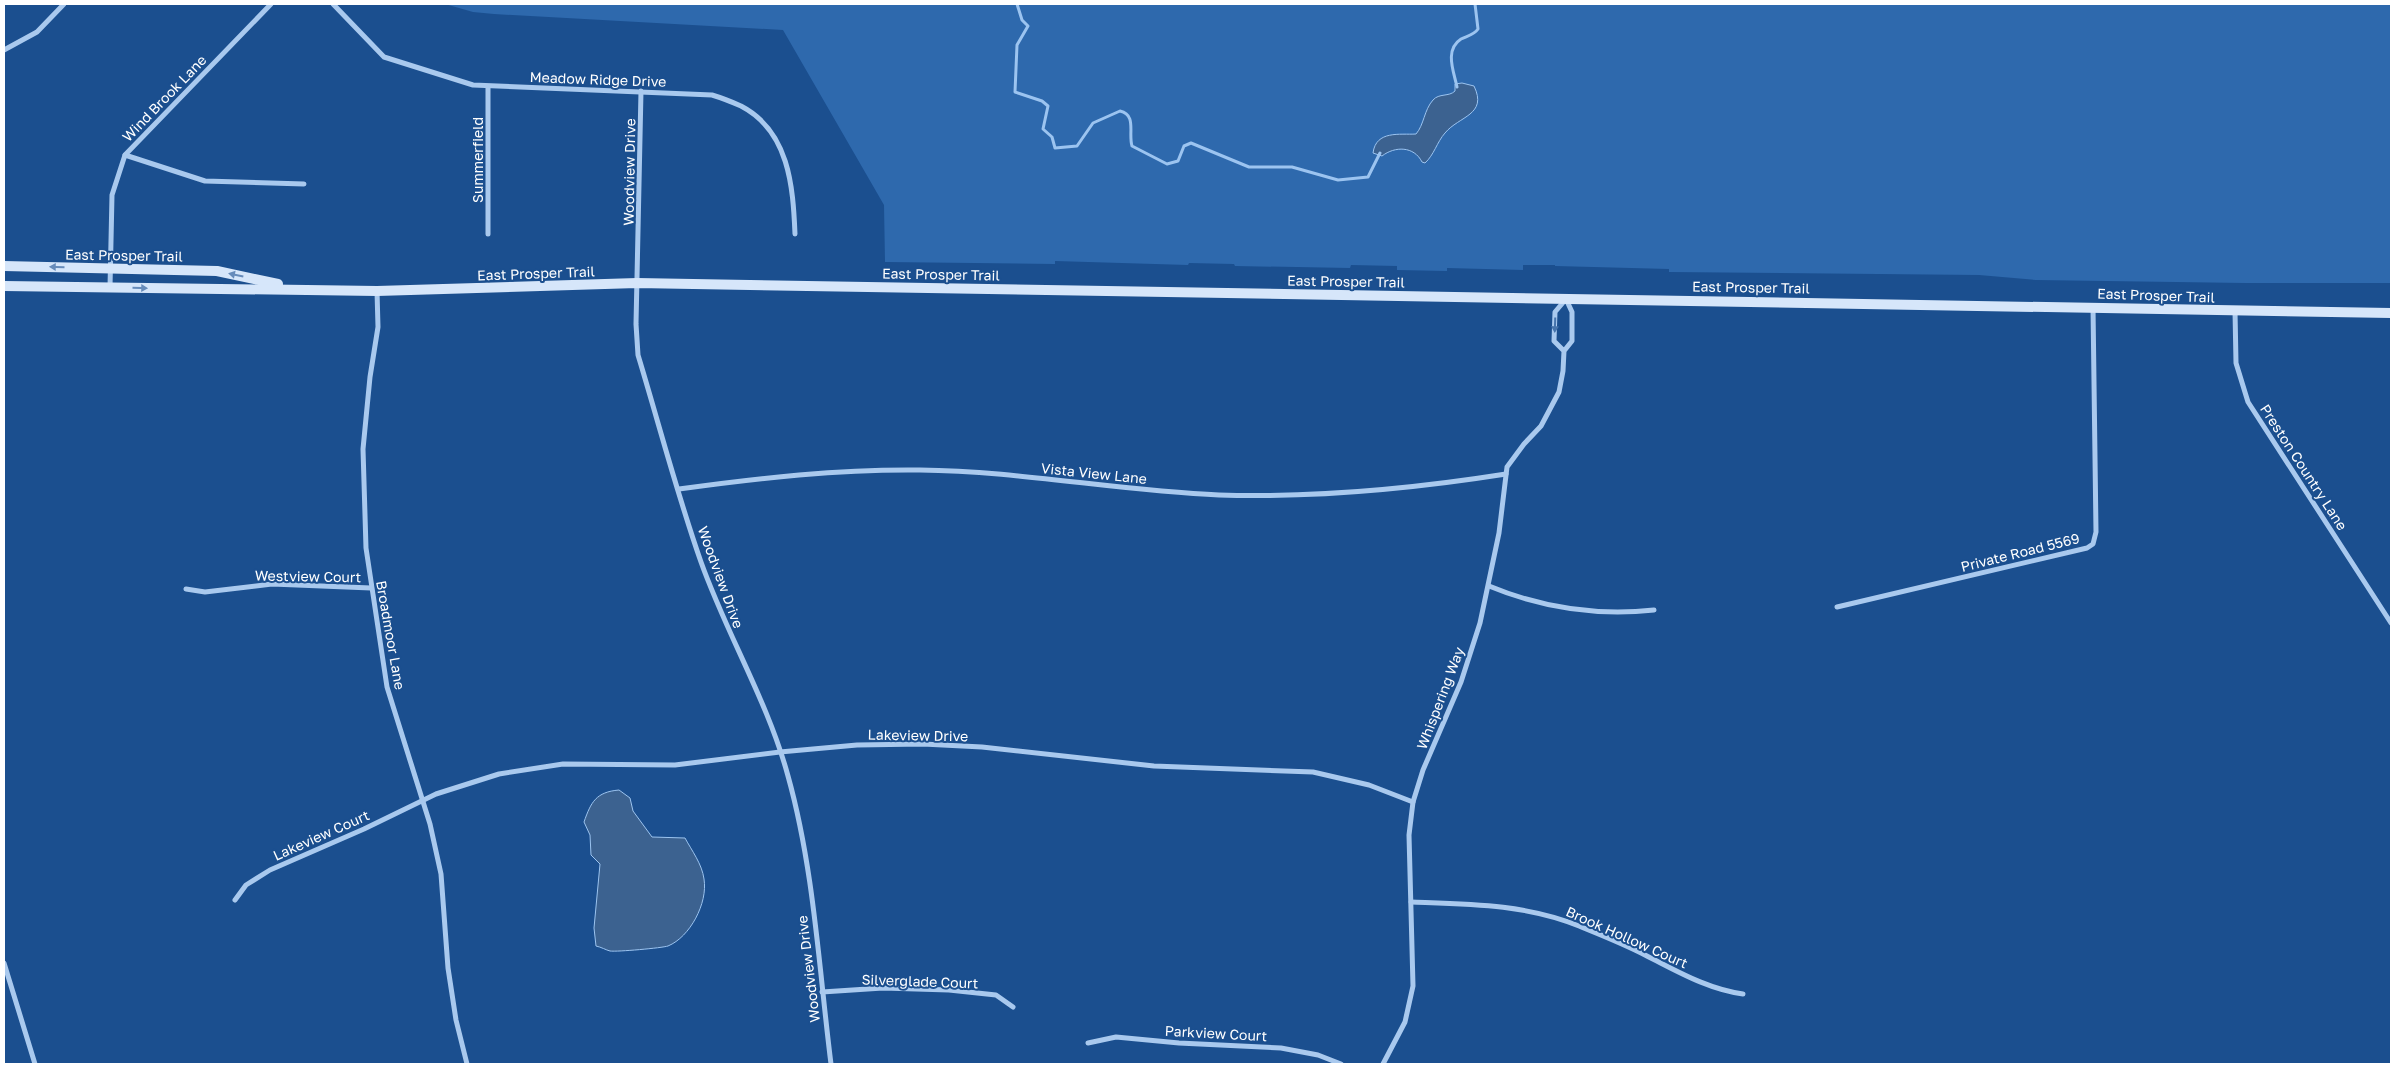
<svg xmlns="http://www.w3.org/2000/svg" width="2395" height="1068" font-family="'Golos Text',sans-serif">
<style>
.green{fill:#2e69ad}
.water{fill:#3c6290;stroke:#9cc4f0}
.lines{fill:none;stroke-linecap:round;stroke-linejoin:round}
.stream{stroke:#9cc4f0;stroke-width:3}
.minor{stroke:#a9c9ee;stroke-width:5}
.secondary{stroke:#d6e6fa;stroke-width:10}
.oneway{fill:#668bba}
.oneway2{fill:#4674ac}
.labels{text-anchor:middle;dominant-baseline:central;stroke-width:4;stroke-linejoin:round;paint-order:stroke}
.street-label{font-size:14px;fill:#fff;stroke:#1b4f8f}
</style>
<rect width="100%" height="100%" fill="#1b4f8f"/>
<path class="green" d="M445 4H2391V283H2245L2036 280 1979 275 1669 272V269L1555 266V265H1523V270L1447 268V271L1397 270V266L1351 265 1350 268 1235 266 1234 264 1189 263 1188 265 1055 261V264L885 262 884 205 783 30 494 14 473 12Z"/>
<g class="water">
<path d="M1462 83 1474 86C1488 115 1459 116 1445 133 1437 142 1434 155 1425 163L1422 162C1414 146 1395 146 1382 156L1373 153C1376 130 1400 135 1416 134 1424 125 1424 110 1433 100 1439 93 1449 97 1455 91V84Z"/>
<path d="M619 790 630 798 633 811 652 837 685 838C692 851 702 864 704 879 708 903 690 937 668 946 662 948 617 952 610 951 606 950 601 947 596 946L594 928 600 864 591 855 590 835 584 822C591 802 596 792 619 790Z"/>
</g>
<g class="lines">
<g class="stream">
<path d="M1017 4 1022 20 1028 26 1017 45 1015 92 1042 101 1048 106 1043 129 1052 137 1055 148 1077 146 1093 123 1120 111C1137 115 1128 133 1132 146L1167 164 1178 161 1184 146 1191 143 1249 167H1292L1338 180 1368 177 1380 153"/>
<path d="M1457 87C1454 72 1444 50 1461 39 1467 36 1474 35 1478 29L1475 4"/>
</g>
<g class="minor">
<path d="M333 4 384 57 473 85 712 95C722 98 732 102 741 106 789 131 793 186 795 234"/>
<path d="M4 50 37 32 64 4"/>
<path d="M488 87V234"/>
<path d="M641 91 636 324 638 355C659 424 677 494 701 562 727 635 768 702 788 776 814 869 819 969 831 1064"/>
<path d="M125 155 205 181 304 184"/>
<path d="M110 287 112 195 125 155 271 4"/>
<path d="M377 291 378 327 370 377 363 449 366 548 387 687 430 824 441 874 448 968 456 1020 467 1064"/>
<path d="M2235 311 2236 363 2248 402 2391 623"/>
<path d="M679 489C759 478 839 469 920 470 1020 471 1119 491 1219 495 1316 498 1411 489 1506 474"/>
<path d="M1489 586C1542 608 1597 616 1654 610"/>
<path d="M186 589 205 592 272 584 371 588"/>
<path d="M1837 607 2087 548 2093 544 2096 532 2093 307"/>
<path d="M235 900 246 885 270 870 364 829 436 794 499 774 563 764 675 765 780 752 857 745 923 744 982 747 1154 766 1313 772 1369 785 1413 802"/>
<path d="M1411 902C1468 904 1525 904 1579 926 1601 935 1624 944 1645 955 1677 971 1707 989 1743 994"/>
<path d="M4 963 35 1064"/>
<path d="M822 992 883 988 949 990 996 995 1013 1007"/>
<path d="M1088 1043 1116 1037 1179 1043 1281 1048 1318 1055 1341 1064"/>
<path d="M1383 1064 1405 1022 1413 986 1409 835 1413 802 1423 770 1461 682 1480 623 1499 533 1507 467 1524 444 1541 426 1559 392 1563 371 1564 351 1572 341V312L1566 299 1555 312 1554 341 1564 351"/>
</g>
<g class="secondary">
<path d="M4 266 217 271 278 284"/>
<path d="M4 286 377 291 637 283 2391 313"/>
</g>
</g>
<defs><path id="oneway-solid" d="M-6-.8H1V-3.2L6.5 0L1 3.2V.8H-6Z" transform="scale(1.25)"/></defs>
<g class="oneway">
<use href="#oneway-solid" transform="translate(57 267) rotate(-179)"/>
<use href="#oneway-solid" transform="translate(236 275) rotate(-168)"/>
<use href="#oneway-solid" transform="translate(140 288) rotate(1)"/>
</g>
<use class="oneway2" href="#oneway-solid" transform="translate(1555 325) rotate(92)"/>
<g class="labels">
<g class="street-label">
<text transform="translate(598 79) rotate(2)">Meadow Ridge Drive</text>
<text transform="translate(164 98) rotate(-46)">Wind Brook Lane</text>
<text transform="translate(477 160) rotate(-90)">Summerfield</text>
<text transform="translate(629 172) rotate(-89)">Woodview Drive</text>
<text transform="translate(124 255) rotate(1)">East Prosper Trail</text>
<text transform="translate(536 273) rotate(-2)">East Prosper Trail</text>
<text transform="translate(941 274) rotate(1)">East Prosper Trail</text>
<text transform="translate(1346 281) rotate(1)">East Prosper Trail</text>
<text transform="translate(1751 287) rotate(1)">East Prosper Trail</text>
<text transform="translate(2156 295) rotate(2)">East Prosper Trail</text>
<text transform="translate(2304 467) rotate(57)">Preston Country Lane</text>
<text transform="translate(1094 473) rotate(6)">Vista View Lane</text>
<text transform="translate(2020 552) rotate(-14)">Private Road 5569</text>
<text transform="translate(308 576) rotate(1)">Westview Court</text>
<text transform="translate(721 577) rotate(70)">Woodview Drive</text>
<text transform="translate(391 635) rotate(80)">Broadmoor Lane</text>
<text transform="translate(1440 698) rotate(-69)">Whispering Way</text>
<text transform="translate(918 735) rotate(1)">Lakeview Drive</text>
<text transform="translate(321 835) rotate(-24)">Lakeview Court</text>
<text transform="translate(1627 937) rotate(24)">Brook Hollow Court</text>
<text transform="translate(808 969) rotate(-97)">Woodview Drive</text>
<text transform="translate(920 981) rotate(2)">Silverglade Court</text>
<text transform="translate(1216 1033) rotate(3)">Parkview Court</text>
</g>
</g>
<rect width="2395" height="1068" fill="none" stroke="#ffffff" stroke-width="10"/>
</svg>
